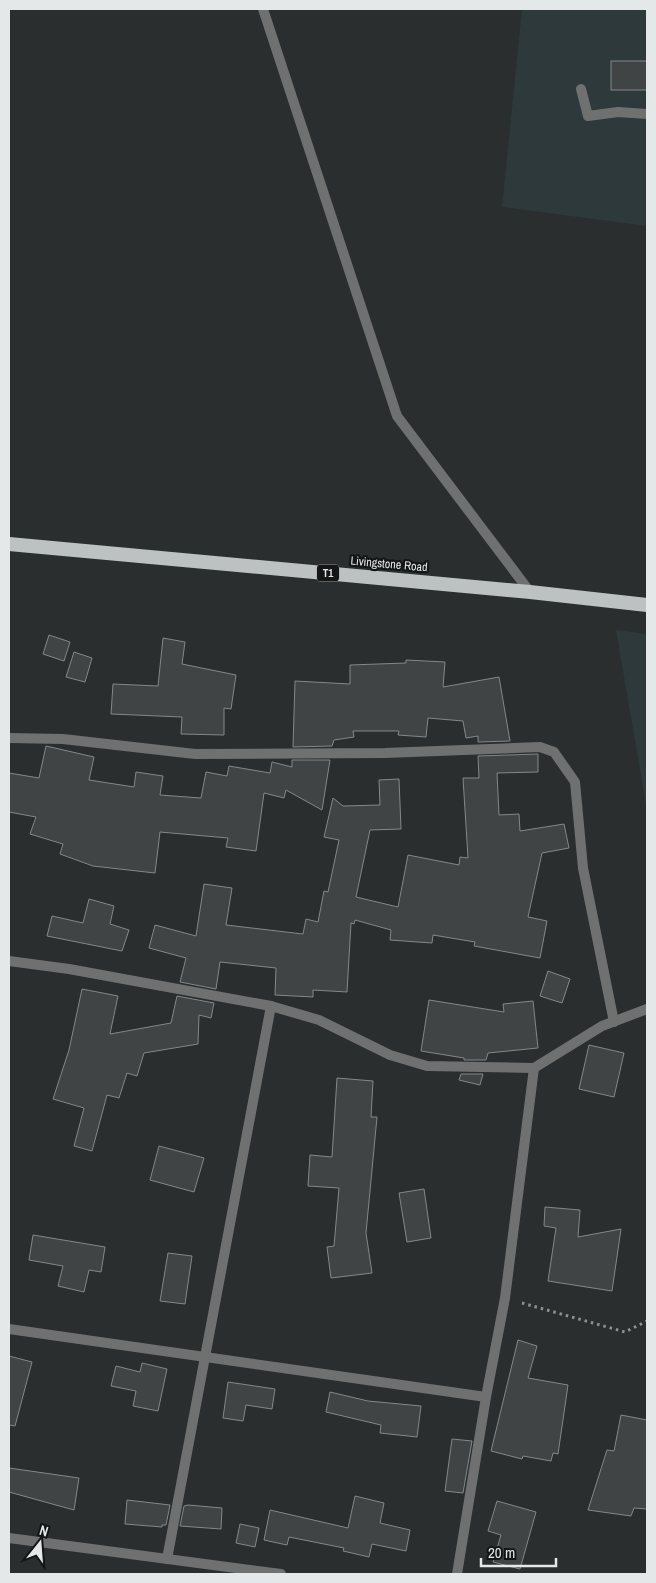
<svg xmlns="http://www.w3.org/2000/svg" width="656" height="1583" font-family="'Archivo Narrow',sans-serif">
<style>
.built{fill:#2d393b}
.building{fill:#404445;stroke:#838889}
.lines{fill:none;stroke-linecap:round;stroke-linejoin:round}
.path{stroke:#8f9292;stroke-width:3;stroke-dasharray:2.5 4;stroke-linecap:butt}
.minor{stroke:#6f7171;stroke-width:10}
.trunk{stroke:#bcc1c2;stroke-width:14}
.labels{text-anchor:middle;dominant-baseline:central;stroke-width:4.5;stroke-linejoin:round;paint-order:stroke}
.shield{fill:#141616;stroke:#a6a9a9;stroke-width:1}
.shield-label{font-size:11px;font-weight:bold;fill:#e5e8e8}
.street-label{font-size:12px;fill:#e5e8e8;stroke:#141616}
</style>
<rect width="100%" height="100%" fill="#2a2e2f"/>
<g class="built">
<path d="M522 9H647V226L502 207Z"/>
<path d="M616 630 647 634V811Z"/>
</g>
<g class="building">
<rect x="611" y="61" width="36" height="29"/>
<path d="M49 635 70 642 64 661 43 654Z"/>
<path d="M163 638 185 642 182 664 236 675 231 709 224 708V735L181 734 182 717 111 714 113 684 158 686Z"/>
<path d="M74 652 92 658 85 682 66 677Z"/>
<path d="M406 660 445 662 443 687 499 677 510 741 478 742V736L466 738 463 721 428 718 426 737 398 735 399 731H353L354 737 334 740 332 746 293 747 295 681 350 684V665L406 663Z"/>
<path d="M46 746 94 757 89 780 134 787 136 772 163 776 160 795 201 798 206 772 227 776 229 766 270 773 272 762 292 767V760H330L322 810 286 790 284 798 264 793 256 851 226 847 228 838 160 832 155 873 93 866 60 854 63 844 30 834 36 817 9 812V773L39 778Z"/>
<path d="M538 754V772L497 773 499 815 519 814 520 831 564 824 569 848 542 853 528 917 547 921 540 958 474 946 475 942 433 935 432 943 390 940 391 930 355 920 354 924 351 923 347 992 313 990V997L275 995 276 968 220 962 216 989 180 982 186 958 149 948 155 925 196 936 204 884 232 888 226 925 303 934 306 919 318 922 324 891 328 892 339 840 324 837 333 798 343 806 380 805 379 780 399 779 401 829 370 830 356 897 398 907 408 855 459 865 460 857 468 858 463 778H479L478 756Z"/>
<path d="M89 899 114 906 110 924 129 930 122 951 47 936 52 916 83 923Z"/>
<path d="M548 971 570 979 562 1003 540 996Z"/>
<path d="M82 989 118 996 110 1034 171 1023 177 996 214 1003 211 1018 199 1015 198 1044 144 1053 137 1076 127 1073 119 1098 107 1095 92 1151 74 1146 84 1108 53 1099 69 1050Z"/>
<path d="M429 1000 504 1012 503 1004 533 1001 538 1048 488 1053 486 1060H464V1058L421 1051Z"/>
<path d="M589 1045 624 1053 614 1097 579 1089Z"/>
<path d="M461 1074H483L480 1085 459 1080Z"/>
<path d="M337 1078 373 1081 371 1117H377L366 1233 372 1273 331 1278 327 1247 334 1246 339 1188 308 1186 310 1155 332 1157Z"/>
<path d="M159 1146 204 1158 194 1192 150 1180Z"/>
<path d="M424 1189 431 1238 407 1242 399 1193Z"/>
<path d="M545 1207 580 1210 578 1237 621 1229 612 1291 548 1281 556 1228 544 1226Z"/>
<path d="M33 1235 105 1247 101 1272 89 1270 84 1292 58 1286 63 1266 29 1260Z"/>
<path d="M168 1253 192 1256 185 1304 160 1301Z"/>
<path d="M518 1340 537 1346 528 1378 568 1385 558 1454 553 1453 551 1461 523 1456 522 1459 491 1451Z"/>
<path d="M9 1356 32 1362 15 1426 9 1425Z"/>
<path d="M142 1363 167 1369 158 1411 133 1406 136 1391 111 1386 116 1366 140 1372Z"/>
<path d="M228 1382 275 1389 272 1409 246 1405 243 1421 223 1418Z"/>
<path d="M330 1392 368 1401 421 1406 417 1437 380 1433 381 1425 326 1412Z"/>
<path d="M621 1415 647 1420V1509L634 1508 631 1516 588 1510 607 1450 614 1451Z"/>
<path d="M452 1439 472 1441 463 1493 445 1491Z"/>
<path d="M9 1468 79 1478 74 1510 9 1492Z"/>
<path d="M355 1496 384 1503 380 1523 410 1530 406 1551 372 1544 369 1557 343 1551 344 1548 289 1537 287 1545 264 1540 270 1510 348 1528Z"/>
<path d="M127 1500 170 1505 166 1525H162V1527L125 1524Z"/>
<path d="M497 1501 536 1512 520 1569 493 1562 501 1535 488 1531Z"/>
<path d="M188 1505 222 1508 221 1529 180 1526 184 1506Z"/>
<path d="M240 1524 259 1528 255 1547 236 1543Z"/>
</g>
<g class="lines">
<path class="path" d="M522 1303 625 1332 647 1321"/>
<g class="minor">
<path d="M263 9 397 416 530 592"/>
<path d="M581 89 588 116 618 112 647 114"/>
<path d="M9 738 63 739 195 754 385 753 540 747 554 752 575 782 583 868 614 1022"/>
<path d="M9 961 69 969 271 1006 319 1020 390 1055 427 1066 534 1068 602 1026 647 1009"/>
<path d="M9 1329 486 1397"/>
<path d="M9 1538 281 1574"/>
<path d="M167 1559 271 1006"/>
<path d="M457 1574 486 1397 505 1298 534 1068"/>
</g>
<path class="trunk" d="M9 544 530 592 647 605"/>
</g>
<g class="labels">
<rect class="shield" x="317" y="564.5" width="22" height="17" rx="4"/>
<g class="shield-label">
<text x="328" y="573">T1</text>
</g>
<g class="street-label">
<text transform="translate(389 564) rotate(5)">Livingstone Road</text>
</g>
</g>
<rect width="656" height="1583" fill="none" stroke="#e5e8e8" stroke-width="20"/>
<g transform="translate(40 1543) rotate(17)" stroke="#141616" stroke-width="4" paint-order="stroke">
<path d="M0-4L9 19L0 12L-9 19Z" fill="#e5e8e8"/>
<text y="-8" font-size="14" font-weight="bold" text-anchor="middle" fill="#e5e8e8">N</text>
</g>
<path d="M481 1558v8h75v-8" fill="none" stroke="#e5e8e8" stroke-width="2.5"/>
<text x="488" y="1558" font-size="15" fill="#e5e8e8" stroke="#141616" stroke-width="4" paint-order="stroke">20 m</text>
</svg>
